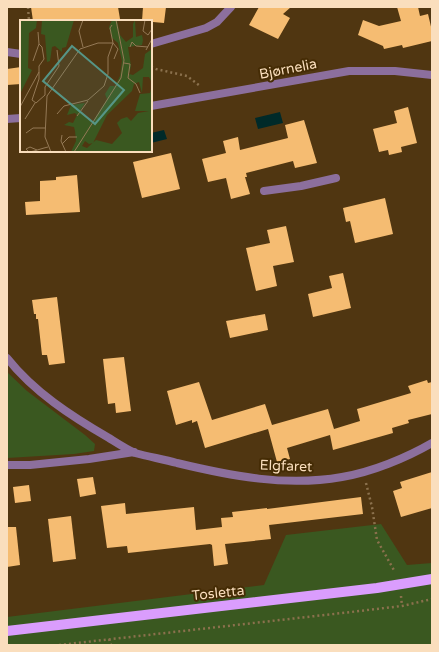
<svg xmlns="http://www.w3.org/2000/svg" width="439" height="652" font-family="'Varela Round',sans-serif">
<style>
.green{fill:#3a5820}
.water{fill:#002a29}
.building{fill:#f5bc72}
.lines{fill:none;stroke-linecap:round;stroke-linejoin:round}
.path{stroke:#8b714d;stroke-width:2.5;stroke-dasharray:2 3;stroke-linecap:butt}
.lane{stroke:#8c6f9d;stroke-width:8}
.street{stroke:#8c6f9d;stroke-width:8}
.primary{stroke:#da9dfd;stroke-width:10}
.labels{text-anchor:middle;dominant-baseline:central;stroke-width:4;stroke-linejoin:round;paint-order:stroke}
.street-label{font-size:14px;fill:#fadebd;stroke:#452c05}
.inset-road{fill:none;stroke:#947956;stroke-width:1}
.view{fill:#569586;fill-opacity:0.15;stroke:#569586;stroke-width:2}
.inset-edge{fill:none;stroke:#fadebd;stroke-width:2}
</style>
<rect width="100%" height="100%" fill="#503611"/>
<g class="green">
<path d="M7 372 27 391 85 435 95 444 94 451 74 454 7 458Z"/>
<path d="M381 524 407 565 432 563V645H7V617L264 585 286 535Z"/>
</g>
<g class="water">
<path d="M280 112 283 123 258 129 255 118Z"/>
<path d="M164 130 167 139 151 143V133Z"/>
</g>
<g class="building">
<path d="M31 7H118L120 19 107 21H33Z"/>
<path d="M143 7H166L164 23 142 21Z"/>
<path d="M259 7H291L283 14 290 18 278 39 249 25Z"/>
<path d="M397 7H418L420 16 428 14 432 31V41L403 48 402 45 384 49 383 46 358 35 363 20 379 26 401 21Z"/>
<path d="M21 67V84L7 85V69Z"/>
<path d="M408 107 417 143 401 147 402 152 389 155 388 150 379 152 373 129 397 123 394 111Z"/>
<path d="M304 120 317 163 295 168 293 161 246 173 247 177H245L250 194 231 199 226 178 208 182 202 159 226 153 223 141 238 137 240 150 288 138 285 125Z"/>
<path d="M171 153 180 189 142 198 133 162Z"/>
<path d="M77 175 80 212 26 215 25 202 40 201V181L56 180V177Z"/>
<path d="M385 198 393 234 355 243 350 221 346 222 343 208Z"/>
<path d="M286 226 294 262 273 266 277 286 256 291 246 248 270 243 267 230Z"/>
<path d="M343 273 351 308 313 317 308 294 332 288 329 276Z"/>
<path d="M57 297 65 363 49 365 47 355H42L38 319H36V314H34L32 300Z"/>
<path d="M265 314 268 330 230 338 226 321Z"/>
<path d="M124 357 131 411 116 413 115 403 108 404 103 359Z"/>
<path d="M427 380 428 383 432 382V414L408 420 409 423 392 428 393 433 333 450 330 435 287 448 290 459 277 462 268 429 205 448 197 421 192 423V420L176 425 167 391 199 382 212 420 265 404 272 425 328 409 334 429 360 421 357 409 411 393 408 386Z"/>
<path d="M432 472V508L401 517 393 491 402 488 400 482Z"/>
<path d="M93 477 96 494 80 497 77 479Z"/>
<path d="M29 485 31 501 15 503 13 487Z"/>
<path d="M361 497 363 514 269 525 271 539 225 544 228 564 214 566 212 545 210 544 128 553 127 546 107 548 101 506 125 503 126 514 194 507 196 530 222 527 221 518 233 517 232 512 267 508V509Z"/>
<path d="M71 516 76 559 53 562 48 519Z"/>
<path d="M7 527H16L20 565 7 567Z"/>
</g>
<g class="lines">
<g class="path">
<path d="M28 7 29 21"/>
<path d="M151 67 156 69 187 76 200 86"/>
<path d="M366 483 372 507 377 540 395 572"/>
<path d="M401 596 402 606"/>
<path d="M109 639 111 645"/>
<path d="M59 645 351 612 402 606 432 599"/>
</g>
<path class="lane" d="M264 191 301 186 336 178"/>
<g class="street">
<path d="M151 44 206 28 217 22 231 7"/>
<path d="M7 52 21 54"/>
<path d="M151 106 349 71H395L432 75"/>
<path d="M7 119 21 118"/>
<path d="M7 358C34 392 71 416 109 438 117 443 126 449 135 453 149 457 163 459 177 463 231 476 286 487 342 477 372 472 406 458 432 443"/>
<path d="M7 465H30L89 459 134 452"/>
</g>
<path class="primary" d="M7 631 377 588 432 579"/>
</g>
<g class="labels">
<g class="street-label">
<text transform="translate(288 69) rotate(-11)">Bjørnelia</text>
<text transform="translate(286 466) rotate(2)">Elgfaret</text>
<text transform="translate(218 593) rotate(-6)">Tosletta</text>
</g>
</g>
<g transform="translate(20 20)">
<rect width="132" height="132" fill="#503611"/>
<path d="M0 0H17L16 8 9 13 8 48 12 50 0 74ZM22 0H54L46 27 42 28V32L35 26 32 27 30 41 27 42 25 15 21 14ZM92 0H97L100 15 106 22 113 17V4L115 0 116 17 122 15 123 20 122 25 108 27 111 46 109 54 113 55 123 48 125 34 132 29V63L129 57H123L122 73 119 62 114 64 112 71 87 95 73 123 69 124 65 121 62 126 67 128 76 120 92 124 102 113 97 103 101 99 107 97 111 101 118 93 129 91 131 78 129 91H115L120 74 130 73 132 64V132H51L56 121 55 111 54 107 44 105 49 102 53 103 57 95 55 93 47 95 51 85 65 83 59 92 72 103 87 79 85 74 90 66H95L100 56 102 41 98 23 92 18 89 7Z" fill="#3a5820"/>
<path class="inset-road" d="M125 0 123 11 128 15 132 9M93 23 98 29 94 39M19 24 22 27 24 39 19 46V59L12 80 16 83 25 75M63 27 59 11 63 0M110 27 112 22 116 26 128 27M126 30 132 19M13 41 19 24 18 12M104 43 110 44 108 58 116 64 120 73M25 75V67L39 46 37 30M0 87 19 52M37 94 44 86 68 80 84 66 88 54V37L93 23 90 8 92 5M57 96 68 81M5 99 15 83M6 113 13 108H25M42 115 41 121 46 132M42 124 49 117H57M17 130 10 127 6 129 9 132 14 131 24 128 28 127M31 132 25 117 27 76 60 29 78 23H93M54 132 101 58 104 40 96 0"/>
<path class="view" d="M52 26 104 70 75 104 23 61Z"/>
<rect width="132" height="132" class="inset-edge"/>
</g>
<rect width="439" height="652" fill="none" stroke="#fadebd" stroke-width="16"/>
</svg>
